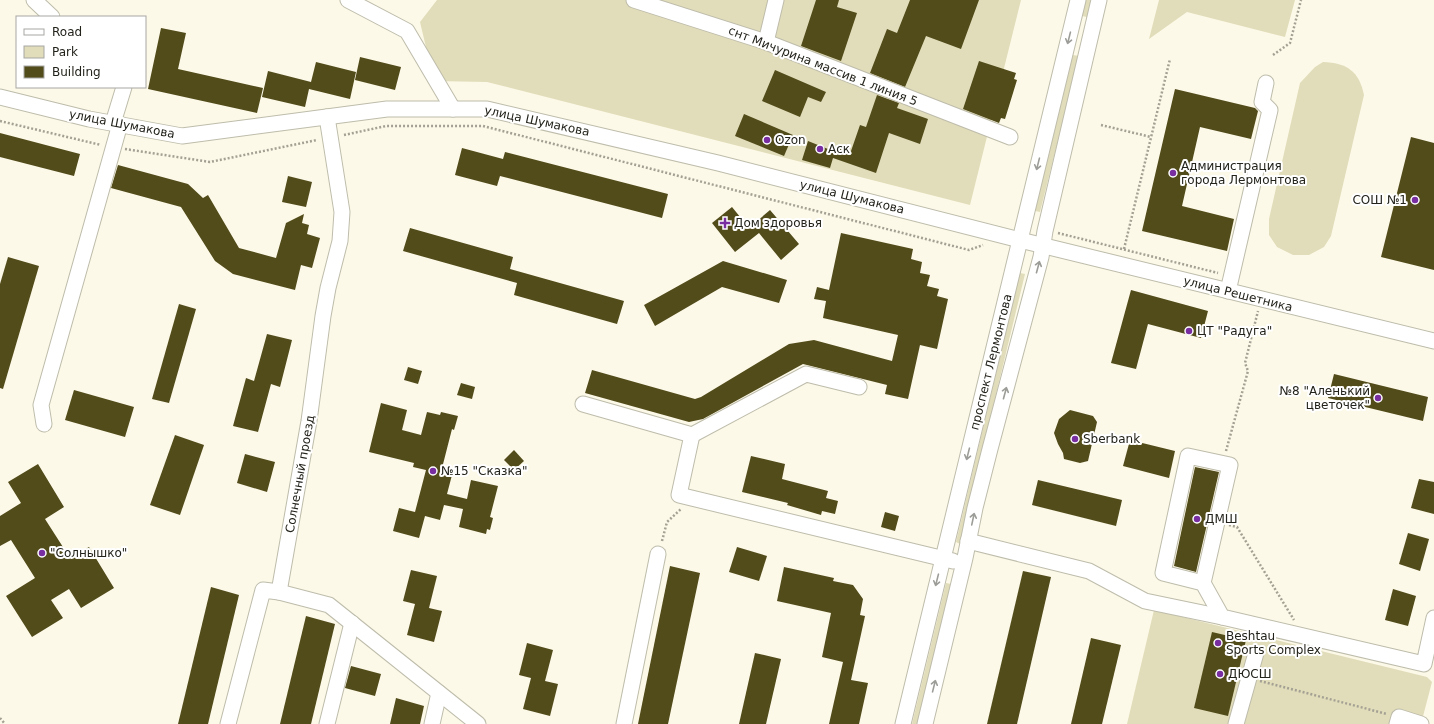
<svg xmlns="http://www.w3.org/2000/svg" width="1434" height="724" font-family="'DejaVu Sans',sans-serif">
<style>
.green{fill:#e1ddba}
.building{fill:#524b1a}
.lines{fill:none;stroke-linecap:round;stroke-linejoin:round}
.minor-casing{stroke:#bebcab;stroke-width:17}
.path{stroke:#a4a194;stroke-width:2.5;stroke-dasharray:2 2;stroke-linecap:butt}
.minor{stroke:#fff;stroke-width:15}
.oneway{stroke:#9c9c98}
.poi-dot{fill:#782ea0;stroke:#fff;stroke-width:1.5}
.labels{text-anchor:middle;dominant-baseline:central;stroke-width:4;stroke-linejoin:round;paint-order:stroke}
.street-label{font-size:12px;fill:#23221b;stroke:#fff}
.poi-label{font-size:12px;fill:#23221b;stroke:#fff;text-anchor:start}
</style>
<rect width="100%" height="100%" fill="#fcf9e8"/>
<g class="green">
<path d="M437 0H1021L970 205 487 82 434 81 420 22Z"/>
<path d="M1086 0H1091L1087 17 1082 16Z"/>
<path d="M1159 0H1295L1285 37 1187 12 1149 39Z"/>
<path d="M1073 55 1079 56 1040 212 1035 211Z"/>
<path d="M1323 62C1347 63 1359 71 1364 95L1331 236 1324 247 1309 255H1293L1277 247 1269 235V219L1300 83 1315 67Z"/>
<path d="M1020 273 1025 274 960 544 956 542Z"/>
<path d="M946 583 951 584 917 724H912Z"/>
<path d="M1154 610 1427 677 1432 682 1421 724H1127Z"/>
</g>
<g class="building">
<path d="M816 0H839L837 7 857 13 841 61 801 46Z"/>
<path d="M910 0H979L961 49 926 36 905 87 870 73 887 29 897 33Z"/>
<path d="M161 28 186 33 178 69 263 88 257 113 148 89Z"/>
<path d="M360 57 401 67 395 90 355 80Z"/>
<path d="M979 61 1016 73 1014 79 1017 80 1005 119 1001 118 999 123 963 109Z"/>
<path d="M316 62 356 72 350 99 309 89 305 107 262 97 268 71 311 82Z"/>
<path d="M775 70 826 92 821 102 808 97 800 117 762 101Z"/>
<path d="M1175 89 1255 108 1258 111 1251 139 1200 127 1182 206 1234 219 1227 251 1142 231Z"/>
<path d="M877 95 899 103 897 108 928 119 920 144 889 133 876 173 833 158 830 168 802 160 808 141 828 149 830 144 851 151 860 125 866 127Z"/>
<path d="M744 114 793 135 784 156 735 136Z"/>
<path d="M0 133 80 154 74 176 0 157Z"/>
<path d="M1411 137 1434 143V270L1381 257Z"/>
<path d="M462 148 503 159 505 152 668 194 662 218 500 176 497 186 455 175Z"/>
<path d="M118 165 188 184 203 198 208 195 239 248 276 258 286 223 304 214 302 223 309 225 307 234 320 238 312 268 301 265 295 290 233 274 215 261 181 207 111 188Z"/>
<path d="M288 176 312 182 306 207 282 202Z"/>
<path d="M732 207 749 228 770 210 799 244 781 260 759 233 735 252 712 223Z"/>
<path d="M410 228 513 257 510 269 624 301 617 324 514 295 517 283 403 251Z"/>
<path d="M841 233 913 249 911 259 922 262 920 273 930 275 927 286 939 289 937 296 948 299 937 349 920 345 908 399 885 394 887 385 803 364 703 419 689 422 585 393 592 370 695 399 701 397 789 344 814 340 892 361 898 335 823 318 826 301 814 299 817 287 829 290Z"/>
<path d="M8 257 39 266 3 389 0 388V284Z"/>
<path d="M723 261 787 280 779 303 722 287 655 326 644 305Z"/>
<path d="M1131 290 1208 311 1201 338 1148 324 1136 369 1111 363Z"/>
<path d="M179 304 196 309 169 403 152 399Z"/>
<path d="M267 334 292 340 280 387 271 384 258 432 233 426 246 378 254 381Z"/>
<path d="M408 367 422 371 418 384 404 380Z"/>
<path d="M1334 374 1428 397 1423 421 1328 398Z"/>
<path d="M461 383 475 387 472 399 457 395Z"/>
<path d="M74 390 134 407 125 437 65 420Z"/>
<path d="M381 403 407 410 402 430 421 435 427 412 440 415 441 412 458 416 454 430 452 429 441 472 452 475 447 494 467 499 471 480 498 486 490 517 493 518 490 530 487 529 486 534 459 527 463 509 444 505 440 520 425 516 419 538 393 531 399 508 415 512 426 470 413 467 414 463 369 452Z"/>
<path d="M1070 410 1093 416 1097 422 1088 461 1080 463 1064 459 1063 453 1058 444 1054 433 1059 419Z"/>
<path d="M175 435 204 445 180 515 150 505Z"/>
<path d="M1130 440 1175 451 1169 478 1123 466Z"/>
<path d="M514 450 524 461 514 470 504 460Z"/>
<path d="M245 454 275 462 267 492 237 483Z"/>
<path d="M751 456 785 464 782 479 828 491 826 498 838 501 835 514 822 511 821 515 787 505 788 503 742 492Z"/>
<path d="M38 464 64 507 45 519 70 558 89 547 114 588 81 608 69 589 51 600 63 618 32 637 6 596 35 578 11 540 0 546V516L21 503 8 482Z"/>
<path d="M1195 467 1219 472 1196 572 1174 566Z"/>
<path d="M1419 479 1434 482V514L1411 508Z"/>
<path d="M1038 480 1122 500 1116 526 1032 505Z"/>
<path d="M885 512 899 516 895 531 881 527Z"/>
<path d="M1408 533 1429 539 1420 571 1399 564Z"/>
<path d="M737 547 767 556 759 581 729 572Z"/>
<path d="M670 566 700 573 668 724H638Z"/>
<path d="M784 567 834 578 833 581 853 585 863 599 860 615 865 616 851 680 868 683 859 724H829L843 662 822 657 831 613 777 601Z"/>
<path d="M411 570 437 576 429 608 442 611 434 642 407 635 415 604 403 601Z"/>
<path d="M1023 571 1051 577 1017 724H987Z"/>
<path d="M211 587 239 595 208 724H178Z"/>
<path d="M1393 589 1416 596 1408 626 1385 620Z"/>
<path d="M306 616 335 624 311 724H280Z"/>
<path d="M1212 632 1246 640 1228 716 1194 708Z"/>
<path d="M1091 638 1121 645 1102 724H1071Z"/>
<path d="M527 643 553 650 545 681 558 684 550 716 523 709 531 678 519 675Z"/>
<path d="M755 653 781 659 766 724H739Z"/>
<path d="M351 666 381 674 375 696 345 688Z"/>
<path d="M396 698 424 706 420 724H390Z"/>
</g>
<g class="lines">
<g class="minor-casing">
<g id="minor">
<path d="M34 0 52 17"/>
<path d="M348 0 407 31 453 109"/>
<path d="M634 0 766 42 1010 137"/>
<path d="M766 42 776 0"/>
<path d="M0 97 89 119 182 136 387 109H487L718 163 1020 240 1434 341"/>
<path d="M327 117 342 212 340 241 328 288 323 316 309 421 279 592 329 605 478 724"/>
<path d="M113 123 124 87"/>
<path d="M1228 291 1270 110 1262 102 1266 83"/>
<path d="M583 404 692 435 806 374 859 387"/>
<path d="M44 424 41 405 120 124"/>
<path d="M692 435 679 495 953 561"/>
<path d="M968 541 1089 571 1145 601 1222 617"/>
<path d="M1203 583 1163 573 1188 456 1230 465 1203 583 1222 617 1424 664 1434 618"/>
<path d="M228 724 263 590 279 592"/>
<path d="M327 724 352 623"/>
<path d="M432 724 439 693"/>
<path d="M624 724 658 554"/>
<path d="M903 724 1078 0"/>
<path d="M925 724 965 558 975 508 990 449 1041 257 1045 231 1099 0"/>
<path d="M1236 724 1256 653"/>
<path d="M1397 724 1399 717 1421 724"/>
</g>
</g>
<g class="path">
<path d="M1273 55 1290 43 1301 0"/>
<path d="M0 121 101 145"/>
<path d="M1101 125 1151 137"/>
<path d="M344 135 386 126H483L969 250 983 245"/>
<path d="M125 149 210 162 317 140"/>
<path d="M1058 233 1218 273"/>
<path d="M1124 249 1170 59"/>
<path d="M1226 451 1248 371 1245 363 1258 311"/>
<path d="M1229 525 1237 527 1294 620"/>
<path d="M662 541 667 522 681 509"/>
<path d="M1260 681 1387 714"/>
<path d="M0 718 5 724"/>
</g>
<use href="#minor" class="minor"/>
</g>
<defs><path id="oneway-shaft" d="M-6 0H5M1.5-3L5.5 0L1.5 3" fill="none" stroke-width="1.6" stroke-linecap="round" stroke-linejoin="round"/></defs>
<g class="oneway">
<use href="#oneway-shaft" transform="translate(1069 38) rotate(104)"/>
<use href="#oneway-shaft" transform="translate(1038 164) rotate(104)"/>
<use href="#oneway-shaft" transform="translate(1038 267) rotate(-75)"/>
<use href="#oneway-shaft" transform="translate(1005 393) rotate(-75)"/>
<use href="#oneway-shaft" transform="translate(968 454) rotate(104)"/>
<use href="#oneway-shaft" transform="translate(973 519) rotate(-78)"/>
<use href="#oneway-shaft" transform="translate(937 580) rotate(104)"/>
<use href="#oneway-shaft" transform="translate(934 686) rotate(-76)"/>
</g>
<g class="poi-dot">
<circle cx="767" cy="140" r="4"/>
<circle cx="820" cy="149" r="4"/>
<circle cx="1173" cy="173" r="4"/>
<circle cx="1415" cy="200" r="4"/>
<path d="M723 217h4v4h4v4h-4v4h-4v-4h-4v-4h4z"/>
<circle cx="1189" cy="331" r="4"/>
<circle cx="1378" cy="398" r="4"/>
<circle cx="1075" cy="439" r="4"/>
<circle cx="433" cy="471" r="4"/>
<circle cx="1197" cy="519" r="4"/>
<circle cx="42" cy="553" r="4"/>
<circle cx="1218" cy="643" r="4"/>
<circle cx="1220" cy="674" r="4"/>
</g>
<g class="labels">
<g class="street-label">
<text transform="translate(823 66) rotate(21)">снт Мичурина массив 1 линия 5</text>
<text transform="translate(537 121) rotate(12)">улица Шумакова</text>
<text transform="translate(122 124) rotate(11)">улица Шумакова</text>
<text transform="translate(852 197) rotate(14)">улица Шумакова</text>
<text transform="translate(1238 294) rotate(14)">улица Решетника</text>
<text transform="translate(991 362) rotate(-76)">проспект Лермонтова</text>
<text transform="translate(300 474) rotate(-80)">Солнечный проезд</text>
</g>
<g class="poi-label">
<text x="775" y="140">Ozon</text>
<text x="828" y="149">Аск</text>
<text x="1181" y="166">Администрация<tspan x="1181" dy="14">города Лермонтова</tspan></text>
<text x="1407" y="200" text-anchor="end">СОШ №1</text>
<text x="734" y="223">Дом здоровья</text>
<text x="1197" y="331">ЦТ "Радуга"</text>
<text x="1370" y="391" text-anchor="end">№8 "Аленький<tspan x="1370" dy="14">цветочек"</tspan></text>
<text x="1083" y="439">Sberbank</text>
<text x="441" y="471">№15 "Сказка"</text>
<text x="1205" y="519">ДМШ</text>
<text x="50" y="553">"Солнышко"</text>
<text x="1226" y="636">Beshtau<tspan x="1226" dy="14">Sports Complex</tspan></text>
<text x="1228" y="674">ДЮСШ</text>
</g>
</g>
<rect x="16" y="16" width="130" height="72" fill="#ffffff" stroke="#a7a7a4"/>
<rect x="24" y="29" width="20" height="6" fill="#ffffff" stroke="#a7a7a4"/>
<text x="52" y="36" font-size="12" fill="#23221b">Road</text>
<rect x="24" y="46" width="20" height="12" fill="#e1ddba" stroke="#a7a7a4"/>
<text x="52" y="56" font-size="12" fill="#23221b">Park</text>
<rect x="24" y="66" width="20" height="12" fill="#524b1a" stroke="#a7a7a4"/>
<text x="52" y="76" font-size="12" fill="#23221b">Building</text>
</svg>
